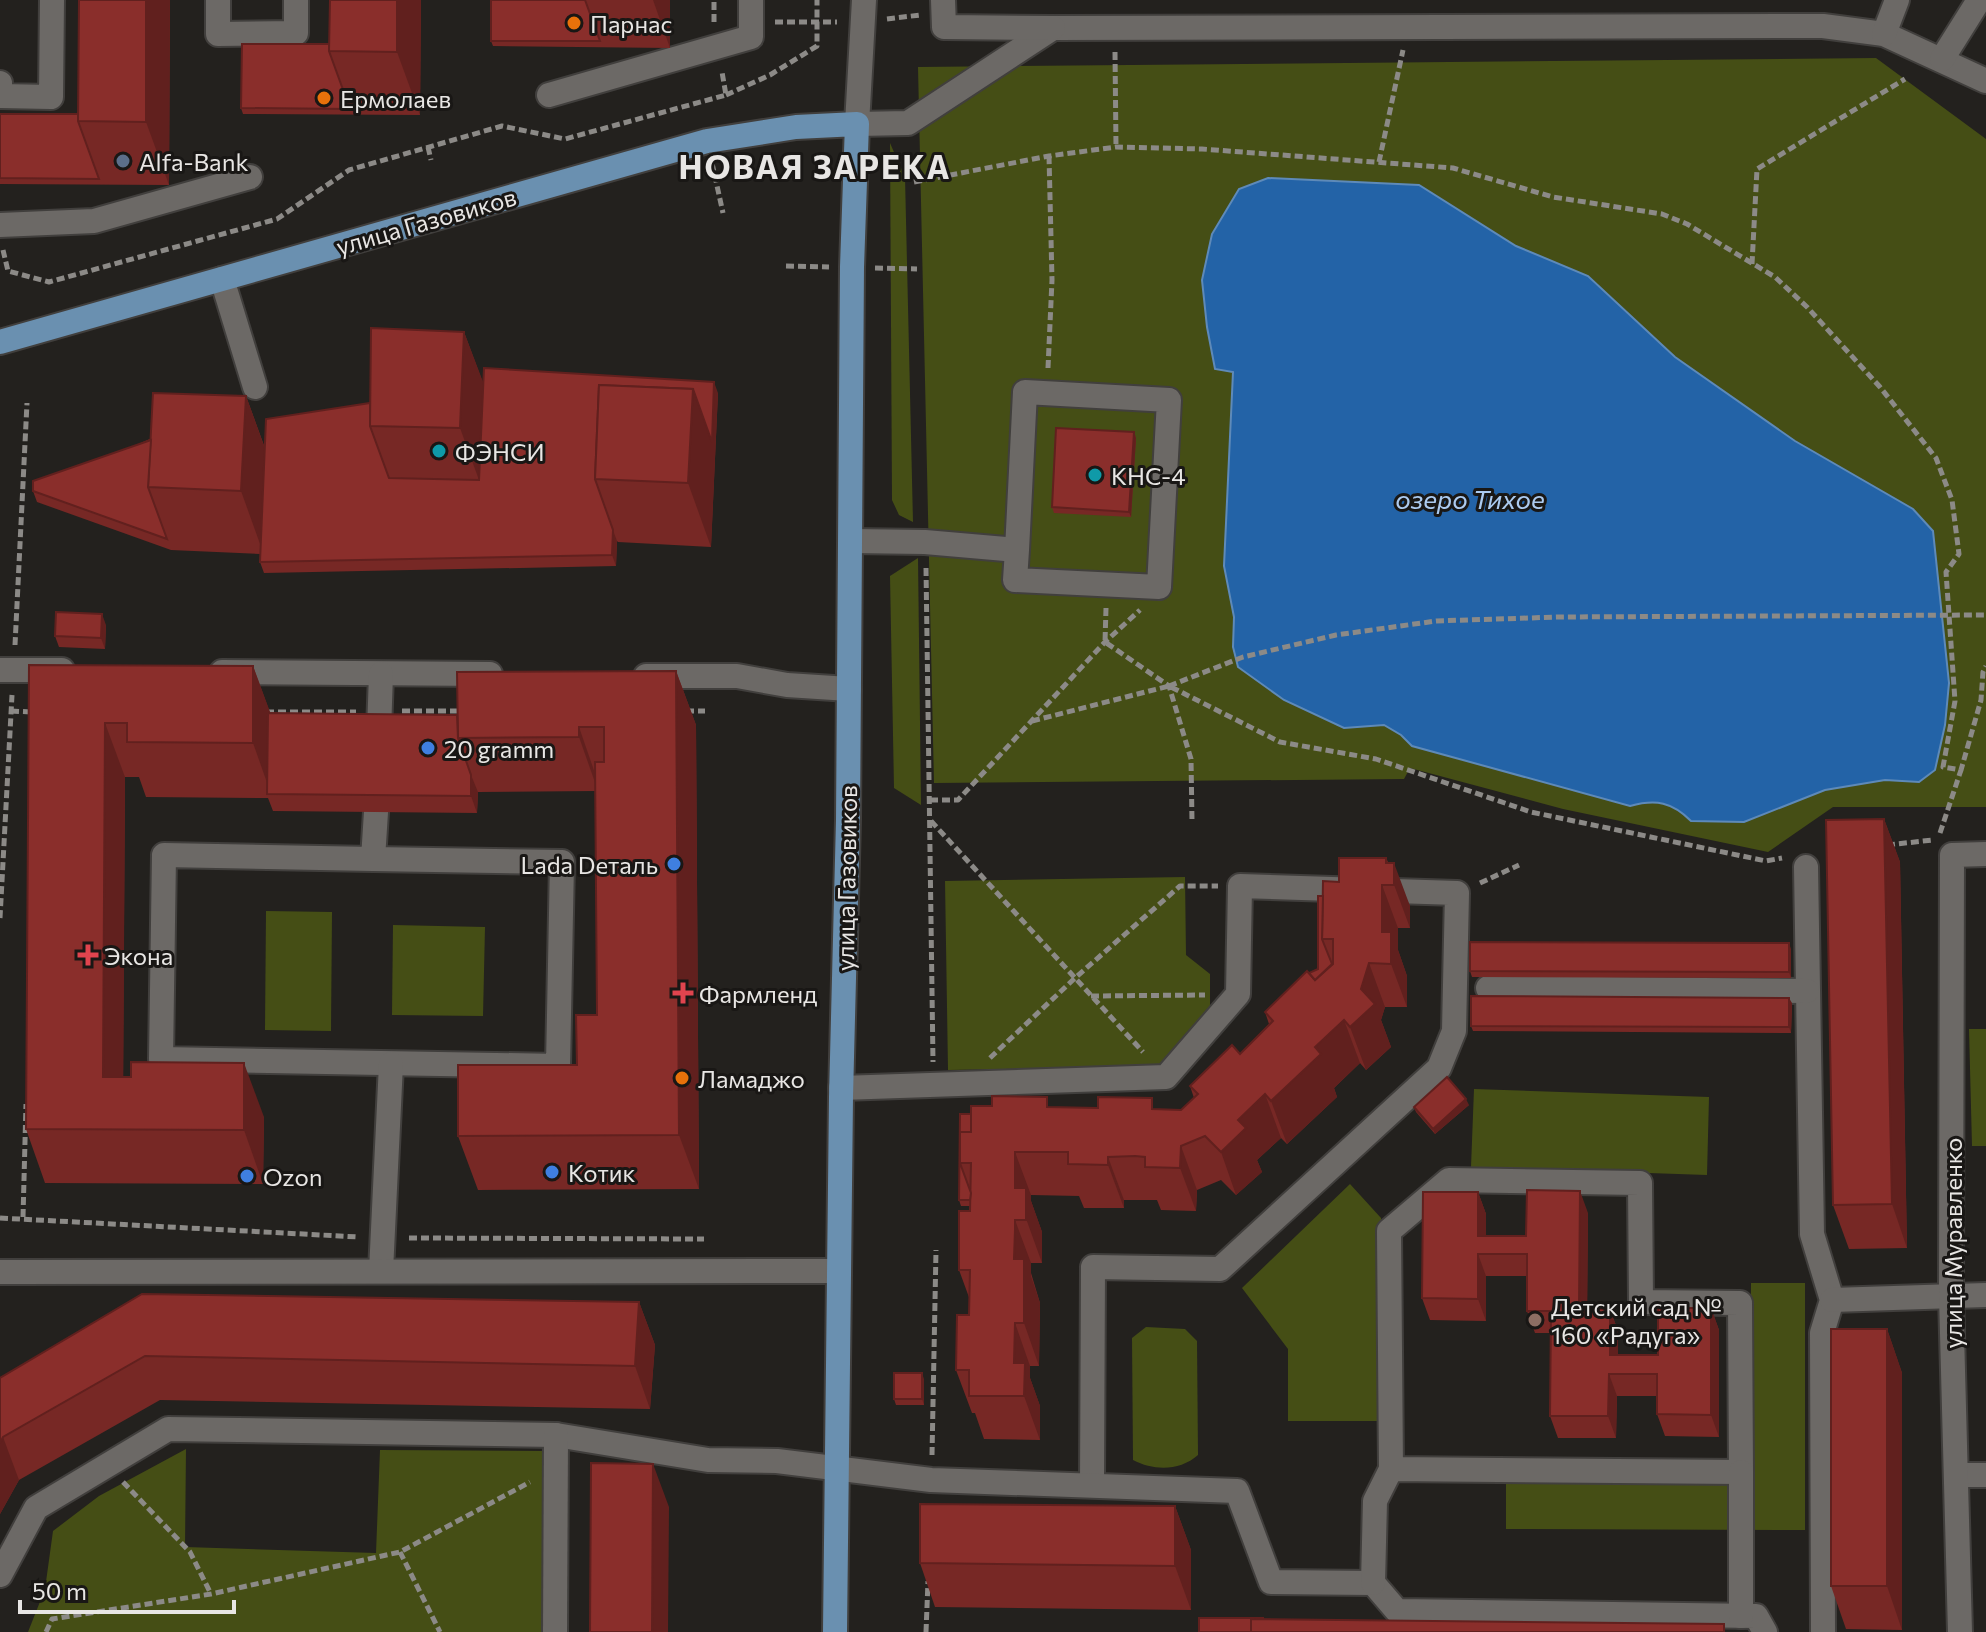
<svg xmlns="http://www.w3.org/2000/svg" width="1986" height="1632" font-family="Commissioner,sans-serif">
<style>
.green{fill:#454e15}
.water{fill:#2363a7;stroke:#5e8ab9;stroke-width:2}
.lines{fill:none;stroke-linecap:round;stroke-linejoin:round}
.minor-casing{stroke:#413f3d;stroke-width:28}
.major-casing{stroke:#413f3d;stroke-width:28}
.path{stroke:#8c8a87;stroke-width:5;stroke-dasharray:8 4;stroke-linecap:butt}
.minor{stroke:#6c6966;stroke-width:24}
.major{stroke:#6a90b0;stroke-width:24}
.wall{fill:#772825}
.shaded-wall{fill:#61201e}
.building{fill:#8a2e2b;stroke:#61201e;stroke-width:2}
.food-dot{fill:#e8710a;stroke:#191715;stroke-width:3}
.service-dot{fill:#5c6f8a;stroke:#191715;stroke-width:3}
.culture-dot{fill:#0f9aa8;stroke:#191715;stroke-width:3}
.shop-dot{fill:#3f7fe0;stroke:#191715;stroke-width:3}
.health-dot{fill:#e0444e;stroke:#191715;stroke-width:3}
.education-dot{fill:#8d6e63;stroke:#191715;stroke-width:3}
.labels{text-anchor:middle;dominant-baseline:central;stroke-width:6;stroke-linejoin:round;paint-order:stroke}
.poi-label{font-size:24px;fill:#e8e6e4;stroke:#191715;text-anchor:start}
.street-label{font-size:24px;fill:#e8e6e4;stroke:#191715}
.water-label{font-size:26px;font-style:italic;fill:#accbf0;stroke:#191715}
.district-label{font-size:32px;font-weight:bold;letter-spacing:2px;fill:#e8e6e4;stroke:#191715}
</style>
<rect width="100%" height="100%" fill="#23211e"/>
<g class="green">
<path d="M1876 58 1986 139V807H1833L1768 852 1563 809 1410 768 1404 779 934 783 918 67Z"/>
<path d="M890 143 905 177 913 522 899 515 892 500Z"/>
<path d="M918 558 921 805 894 788 890 576Z"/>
<path d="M1185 877 1186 955 1210 974V1014L1161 1066 948 1070 945 881Z"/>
<path d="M266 911 332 912 331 1031 265 1030Z"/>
<path d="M393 925 485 927 483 1016 392 1015Z"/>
<path d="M1969 1029H1986V1146H1972Z"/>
<path d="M1474 1089 1709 1097 1707 1175 1471 1167Z"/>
<path d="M1350 1184 1381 1218 1380 1421H1288V1349L1242 1288Z"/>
<path d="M1751 1283H1805V1530L1506 1529V1482H1750Z"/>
<path d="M1146 1327 1185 1329 1197 1341 1198 1455C1180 1471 1154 1471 1133 1460L1132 1338Z"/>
<path d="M186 1449 185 1547 376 1553 380 1450 543 1451 542 1632H28L45 1589 53 1531 99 1496Z"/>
</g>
<path class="water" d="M1268 178 1419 185 1516 246 1588 276 1675 357 1795 441 1913 509 1933 531 1949 683 1945 725 1935 770 1919 782 1885 780 1825 790 1744 822 1691 821C1672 802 1656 799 1630 806L1412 746 1401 735 1384 725 1344 728 1284 700 1238 667 1233 647 1234 617 1224 566 1233 372 1215 369 1207 327 1202 280 1212 234 1239 189Z"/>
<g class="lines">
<g class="minor-casing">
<g id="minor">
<path d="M218 0V34L296 33V0"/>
<path d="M864 0 857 124 908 123 1053 28 1823 26 1884 34 1986 81"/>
<path d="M943 0 944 27 1053 28"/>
<path d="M1884 34 1897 0"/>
<path d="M1942 59 1979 0"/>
<path d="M0 83V96L51 97 52 0"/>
<path d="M549 95 751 37V0"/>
<path d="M0 225 94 221 250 177"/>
<path d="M222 279 255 387"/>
<path d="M851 541 925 542 1017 550 1015 580 1159 587 1169 400 1025 392 1017 550"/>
<path d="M0 670H62"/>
<path d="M222 672 490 674"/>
<path d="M646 676H737L787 685 849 689"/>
<path d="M379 731 381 674"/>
<path d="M373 859 562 862 558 1066 161 1059 164 855 373 859 376 812"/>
<path d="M1806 867 1812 1234 1832 1300 1822 1333 1823 1632"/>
<path d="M1488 988 1807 991"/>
<path d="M841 1088 1166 1077 1238 994 1240 886 1457 893 1454 1031 1439 1068 1220 1269 1093 1267 1092 1484"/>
<path d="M381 1271 391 1064"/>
<path d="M0 1272 838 1271"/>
<path d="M1832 1300 1986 1295"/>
<path d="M1957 1475H1986"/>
<path d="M0 1575 36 1508 168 1429 556 1435 708 1460 777 1461 931 1480 1237 1491 1271 1582 1373 1583 1397 1611 1756 1616 1765 1632"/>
<path d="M1373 1583 1375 1501 1391 1469 1389 1231 1449 1180 1640 1183 1641 1302 1740 1303 1741 1472 1391 1469"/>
<path d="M1741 1616V1472"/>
<path d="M555 1632 556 1435"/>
<path d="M1960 1632 1951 1296 1952 855 1986 854"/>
</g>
</g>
<g class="major-casing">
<path id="major" d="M0 342 707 141 796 127 857 124 852 267 848 820 841 1097 835 1632"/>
</g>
<g class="path">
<path d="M887 19 920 15"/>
<path d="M714 22V0"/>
<path d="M775 22H837"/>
<path d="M1115 52 1116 147"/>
<path d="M726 95 770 75 817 46V0"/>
<path d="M428 147 431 160"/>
<path d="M1379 162 1403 50"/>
<path d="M712 163 723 213"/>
<path d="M914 182 1049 156 1116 147 1202 149 1453 168 1553 197 1662 214 1687 224 1775 277 1807 307 1880 387 1936 458 1952 500 1959 554 1946 572 1955 701 1943 767 1961 770 1981 700 1983 672 1986 666"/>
<path d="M3 250 8 271 49 282 277 219 349 170 502 126 565 139 726 95 722 72"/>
<path d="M1752 264 1757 169 1905 79"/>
<path d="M786 266 829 267"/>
<path d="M875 268 917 269"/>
<path d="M1048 368 1052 280 1049 156"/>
<path d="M926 568 933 1062"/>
<path d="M1106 608 1105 642 1169 686 1191 759 1192 821"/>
<path d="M15 645 27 403"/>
<path d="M1169 686 1243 657 1336 635 1436 621 1559 617 1986 615"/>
<path d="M11 711 32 712"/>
<path d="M402 711H464"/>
<path d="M686 711H705"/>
<path d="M266 712H356"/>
<path d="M1032 721 1169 686 1280 742 1376 759 1531 812 1766 861 1782 858"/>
<path d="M930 800H958L1105 642 1140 610"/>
<path d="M931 821 1143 1052"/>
<path d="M1940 833 1961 770"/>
<path d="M1887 845 1933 840"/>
<path d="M1480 883 1519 865"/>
<path d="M0 918 12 695"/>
<path d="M1091 996 1205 995"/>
<path d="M990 1058 1075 978 1180 886H1218"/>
<path d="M23 1217 26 1104"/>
<path d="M0 1218 359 1237"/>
<path d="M409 1238 704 1239"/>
<path d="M932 1455 936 1250"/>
<path d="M123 1482 190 1552 211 1594"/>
<path d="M400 1552 440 1632"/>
<path d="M46 1632 52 1619 211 1594 400 1552 530 1482"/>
<path d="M926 1632 928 1581"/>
</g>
<use href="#minor" class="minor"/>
<use href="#major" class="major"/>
</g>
<g class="wall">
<path d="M170 0 169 185 0 184V114H78Z"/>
<path d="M421 0 420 115 243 114 241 108 329 44Z"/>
<path d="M491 0H670V48L493 46 491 41Z"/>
<path d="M464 332 483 383 718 393 711 547 618 542 617 541 616 566 264 573 260 562V554L171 550 37 502 33 491 246 396 265 448 370 403Z"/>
<path d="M1134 432 1136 438 1131 517 1054 513 1052 507Z"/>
<path d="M106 625 105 649 59 647 55 636Z"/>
<path d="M29 665 253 666 270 713 457 715 676 671 696 725 699 1189 478 1190 458 1136 577 1065 597 1015 596 791 478 792 477 813 273 811 268 798 146 797 139 777H125L123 1077 264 1117 263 1184 45 1183 26 1129Z"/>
<path d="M1884 819 1900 862 1907 1248 1849 1249 1833 1205Z"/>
<path d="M1386 858 1410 906V928H1398V950L1407 976V1007H1385L1381 1020 1391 1047 1366 1070 1360 1063 1334 1088 1337 1097 1287 1144 1281 1138 1257 1160 1262 1172 1236 1195 1221 1180 1197 1190 1196 1211 1161 1210 1157 1200H1124V1208H1084L1079 1196 1031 1195V1201L1042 1232V1263H1031V1273L1040 1303 1039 1366H1030V1378L1040 1406V1440L984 1439 975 1413H972L956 1370 969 1315 970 1300 959 1270 970 1206H961L959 1200 960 1114 1051 1107 1181 1110 1194 1098 1190 1086 1240 1054 1269 1024 1265 1012 1309 973 1318 969 1323 896 1339 882Z"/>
<path d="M1791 949V978L1472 977 1470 971Z"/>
<path d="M1792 1003 1791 1033 1473 1031 1471 1026Z"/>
<path d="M1469 1105 1435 1134 1416 1112 1414 1107Z"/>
<path d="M1478 1192 1486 1214V1236H1526L1588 1213 1587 1309H1610L1618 1331V1355H1658L1711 1308 1719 1330V1437L1665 1436 1657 1414V1396H1617L1616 1438H1558L1550 1416 1551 1333H1535L1527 1311V1276H1486V1321L1430 1320 1422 1298Z"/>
<path d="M142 1294 639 1302 655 1345 650 1409 160 1400 19 1480 0 1514V1378Z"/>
<path d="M1887 1329 1902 1373V1630L1846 1629 1831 1586Z"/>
<path d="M924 1379V1405H896L894 1399Z"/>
<path d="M1175 1506 1191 1550V1610L935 1607 920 1563Z"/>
</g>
<g class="shaded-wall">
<path d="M146 0H170L169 185 146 122Z"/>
<path d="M397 0H421L420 115 397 52Z"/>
<path d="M653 0H670V48Z"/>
<path d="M464 332 488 395 483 491 460 428Z"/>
<path d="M714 382 718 393 711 547 688 483 693 389Z"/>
<path d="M246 396 269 460 264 555 241 491Z"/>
<path d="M1134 432 1136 438 1131 517 1129 512Z"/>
<path d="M613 530 617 541 616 566 612 555Z"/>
<path d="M102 614 106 625 105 649 101 638Z"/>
<path d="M253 666 273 720 271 794 253 743Z"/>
<path d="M676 671 696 725 699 1189 679 1135Z"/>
<path d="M105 723 125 777 123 1131 103 1077Z"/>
<path d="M579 727 598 782V791L579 737Z"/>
<path d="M471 775 478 792 477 813 471 796Z"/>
<path d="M1884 819 1900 862 1907 1248 1892 1204Z"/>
<path d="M1386 858 1394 881V863L1410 906V928L1386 863Z"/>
<path d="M1382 885 1398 928V950L1407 976V1007L1391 964 1382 932Z"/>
<path d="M1789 943 1791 949V978L1789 972Z"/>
<path d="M1369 963 1385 1007 1381 1020 1391 1047 1366 1070 1350 1027Z"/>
<path d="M1789 998 1792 1003 1791 1033 1789 1027Z"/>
<path d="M1344 1020 1360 1063 1334 1088 1337 1097 1287 1144 1271 1101 1315 1047Z"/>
<path d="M244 1063 264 1117 263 1184 244 1130Z"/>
<path d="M1265 1094 1281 1138 1257 1160 1262 1172 1236 1195 1221 1152 1238 1120Z"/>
<path d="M1466 1099 1469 1105 1435 1134 1433 1129Z"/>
<path d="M1181 1146 1197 1190 1196 1211 1180 1168Z"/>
<path d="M1015 1152 1031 1195V1201L1042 1232V1263L1015 1188Z"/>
<path d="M1108 1157 1124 1200V1208L1108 1165Z"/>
<path d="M1580 1191 1588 1213 1587 1331 1579 1309Z"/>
<path d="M1478 1192 1486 1214V1254L1478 1236Z"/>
<path d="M1015 1220 1031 1263V1276L1040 1303 1039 1366 1024 1323 1014 1259Z"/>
<path d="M1478 1254 1486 1276V1321L1478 1299Z"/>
<path d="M639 1302 655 1345 650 1409 635 1366Z"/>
<path d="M1711 1308 1719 1330V1437L1711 1415Z"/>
<path d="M1610 1309 1618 1331V1374L1610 1355Z"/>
<path d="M1015 1323 1030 1366V1378L1040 1406V1440L1024 1396 1014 1363Z"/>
<path d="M1887 1329 1902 1373V1630L1887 1586Z"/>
<path d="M922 1373 924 1379V1405L922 1399Z"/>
<path d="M1609 1374 1617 1396 1616 1438 1608 1416Z"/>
<path d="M3 1437 19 1480 0 1514V1443Z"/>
<path d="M653 1464 669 1507 668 1632H652Z"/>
<path d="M1175 1506 1191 1550V1610L1175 1566Z"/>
</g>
<g class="building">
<path d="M79 0H146V122L78 121Z"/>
<path d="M330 0H397V52L329 51Z"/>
<path d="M491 0H585L600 41H491Z"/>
<path d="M242 44H329V51L350 109 241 108Z"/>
<path d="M0 114H78V121L99 179 0 178Z"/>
<path d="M371 328 464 332 460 428 370 426Z"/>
<path d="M484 368 714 382 712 442 693 389 599 385 595 479 613 530 612 555 260 562 266 419 370 403V426L389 478 479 480Z"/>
<path d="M599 385 693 389 688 483 595 479Z"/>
<path d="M153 393 246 396 241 491 148 487Z"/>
<path d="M1056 428 1134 432 1129 512 1052 507Z"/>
<path d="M151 440 148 487 167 539 33 491V481Z"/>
<path d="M56 612 102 614 101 638 55 636Z"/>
<path d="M29 665 253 666V743L127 742V723H105L103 1077H131V1062L244 1063V1130L26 1129Z"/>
<path d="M676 671 679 1135 458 1136V1065H577L576 1015H597L595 762H604V727H579V737L458 738 457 672Z"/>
<path d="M268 713 457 715 458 738 471 775V796L267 794Z"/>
<path d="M1884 819 1892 1204 1833 1205 1826 820Z"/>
<path d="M1339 858H1386V863H1394V885H1382V932H1391V964L1369 963 1361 989 1375 1004 1350 1027 1344 1020 1315 1047 1321 1054 1271 1101 1265 1094 1238 1120 1246 1128 1221 1152 1205 1136 1181 1146 1180 1168 1145 1167V1157L1135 1156 1108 1157V1165L1068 1164V1152H1015V1188H1026V1220H1015V1230L1014 1259H1024V1323H1015L1014 1363H1025L1024 1396H969V1370H956L957 1315H969L970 1270H959V1211H970L971 1163H960V1132H971V1106H992V1096L1047 1097V1107L1098 1108V1097L1152 1098V1109L1181 1110 1198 1094 1190 1086 1232 1045 1240 1054 1273 1021 1265 1012 1307 971 1315 980 1333 964V939H1322L1323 881 1339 882Z"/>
<path d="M1318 896H1323L1322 939 1332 964 1315 980 1309 973 1318 969Z"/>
<path d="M1470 942 1789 943V972L1470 971Z"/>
<path d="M1471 996 1789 998V1027L1471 1026Z"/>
<path d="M1447 1077 1466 1099 1433 1129 1414 1107Z"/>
<path d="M960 1114H971V1132H960V1163L971 1193 970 1200H959Z"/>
<path d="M1527 1190 1580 1191 1579 1309H1610V1355H1658V1308H1711V1415L1657 1414V1374H1609L1608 1416H1550L1551 1311H1527V1254H1478V1299L1422 1298 1423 1192H1478V1236H1526Z"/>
<path d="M142 1294 639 1302 635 1366 145 1356 3 1437 0 1443V1378Z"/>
<rect x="1831" y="1329" width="56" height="257"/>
<rect x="894" y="1373" width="28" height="26"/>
<path d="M591 1463 653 1464 652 1632H590Z"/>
<path d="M920 1504 1175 1506V1566L920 1563Z"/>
<path d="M1199 1618H1263V1619H1251V1632H1199Z"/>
<path d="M1251 1619 1724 1624V1632H1251Z"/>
</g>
<g class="food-dot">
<circle cx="574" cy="23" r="8"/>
<circle cx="324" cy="98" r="8"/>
<circle cx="682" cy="1078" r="8"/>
</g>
<circle class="service-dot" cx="123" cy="161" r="8"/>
<g class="culture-dot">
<circle cx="439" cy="451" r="8"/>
<circle cx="1095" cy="475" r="8"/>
</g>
<g class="shop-dot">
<circle cx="428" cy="748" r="8"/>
<circle cx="674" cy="864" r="8"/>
<circle cx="552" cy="1172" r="8"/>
<circle cx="247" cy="1176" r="8"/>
</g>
<g class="health-dot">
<path d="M84 943h8v8h8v8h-8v8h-8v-8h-8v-8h8z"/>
<path d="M679 981h8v8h8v8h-8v8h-8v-8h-8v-8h8z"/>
</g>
<circle class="education-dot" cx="1535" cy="1320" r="8"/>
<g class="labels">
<g class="poi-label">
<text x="590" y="23">Парнас</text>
<text x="340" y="98">Ермолаев</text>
<text x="139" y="161">Alfa-Bank</text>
<text x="455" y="451">ФЭНСИ</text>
<text x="1111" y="475">КНС-4</text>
<text x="444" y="748">20 gramm</text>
<text x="658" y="864" text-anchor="end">Lada Dеталь</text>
<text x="104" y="955">Экона</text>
<text x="699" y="993">Фармленд</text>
<text x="698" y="1078">Ламаджо</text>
<text x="568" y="1172">Котик</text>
<text x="263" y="1176">Ozon</text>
<text x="1551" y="1306">Детский сад №<tspan x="1551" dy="28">160 «Радуга»</tspan></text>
</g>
<g class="street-label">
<text transform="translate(426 221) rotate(-16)">улица Газовиков</text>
<text transform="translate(846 878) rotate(-89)">улица Газовиков</text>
<text transform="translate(1952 1243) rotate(-90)">улица Муравленко</text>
</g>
<g class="water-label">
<text x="1470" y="498">озеро Тихое</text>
</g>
<g class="district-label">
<text x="815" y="166">НОВАЯ ЗАРЕКА</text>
</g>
</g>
<path d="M20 1600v12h214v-12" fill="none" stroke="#e8e6e4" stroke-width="4"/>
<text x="32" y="1600" font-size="24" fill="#e8e6e4" stroke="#191715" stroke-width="6" paint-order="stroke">50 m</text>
</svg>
